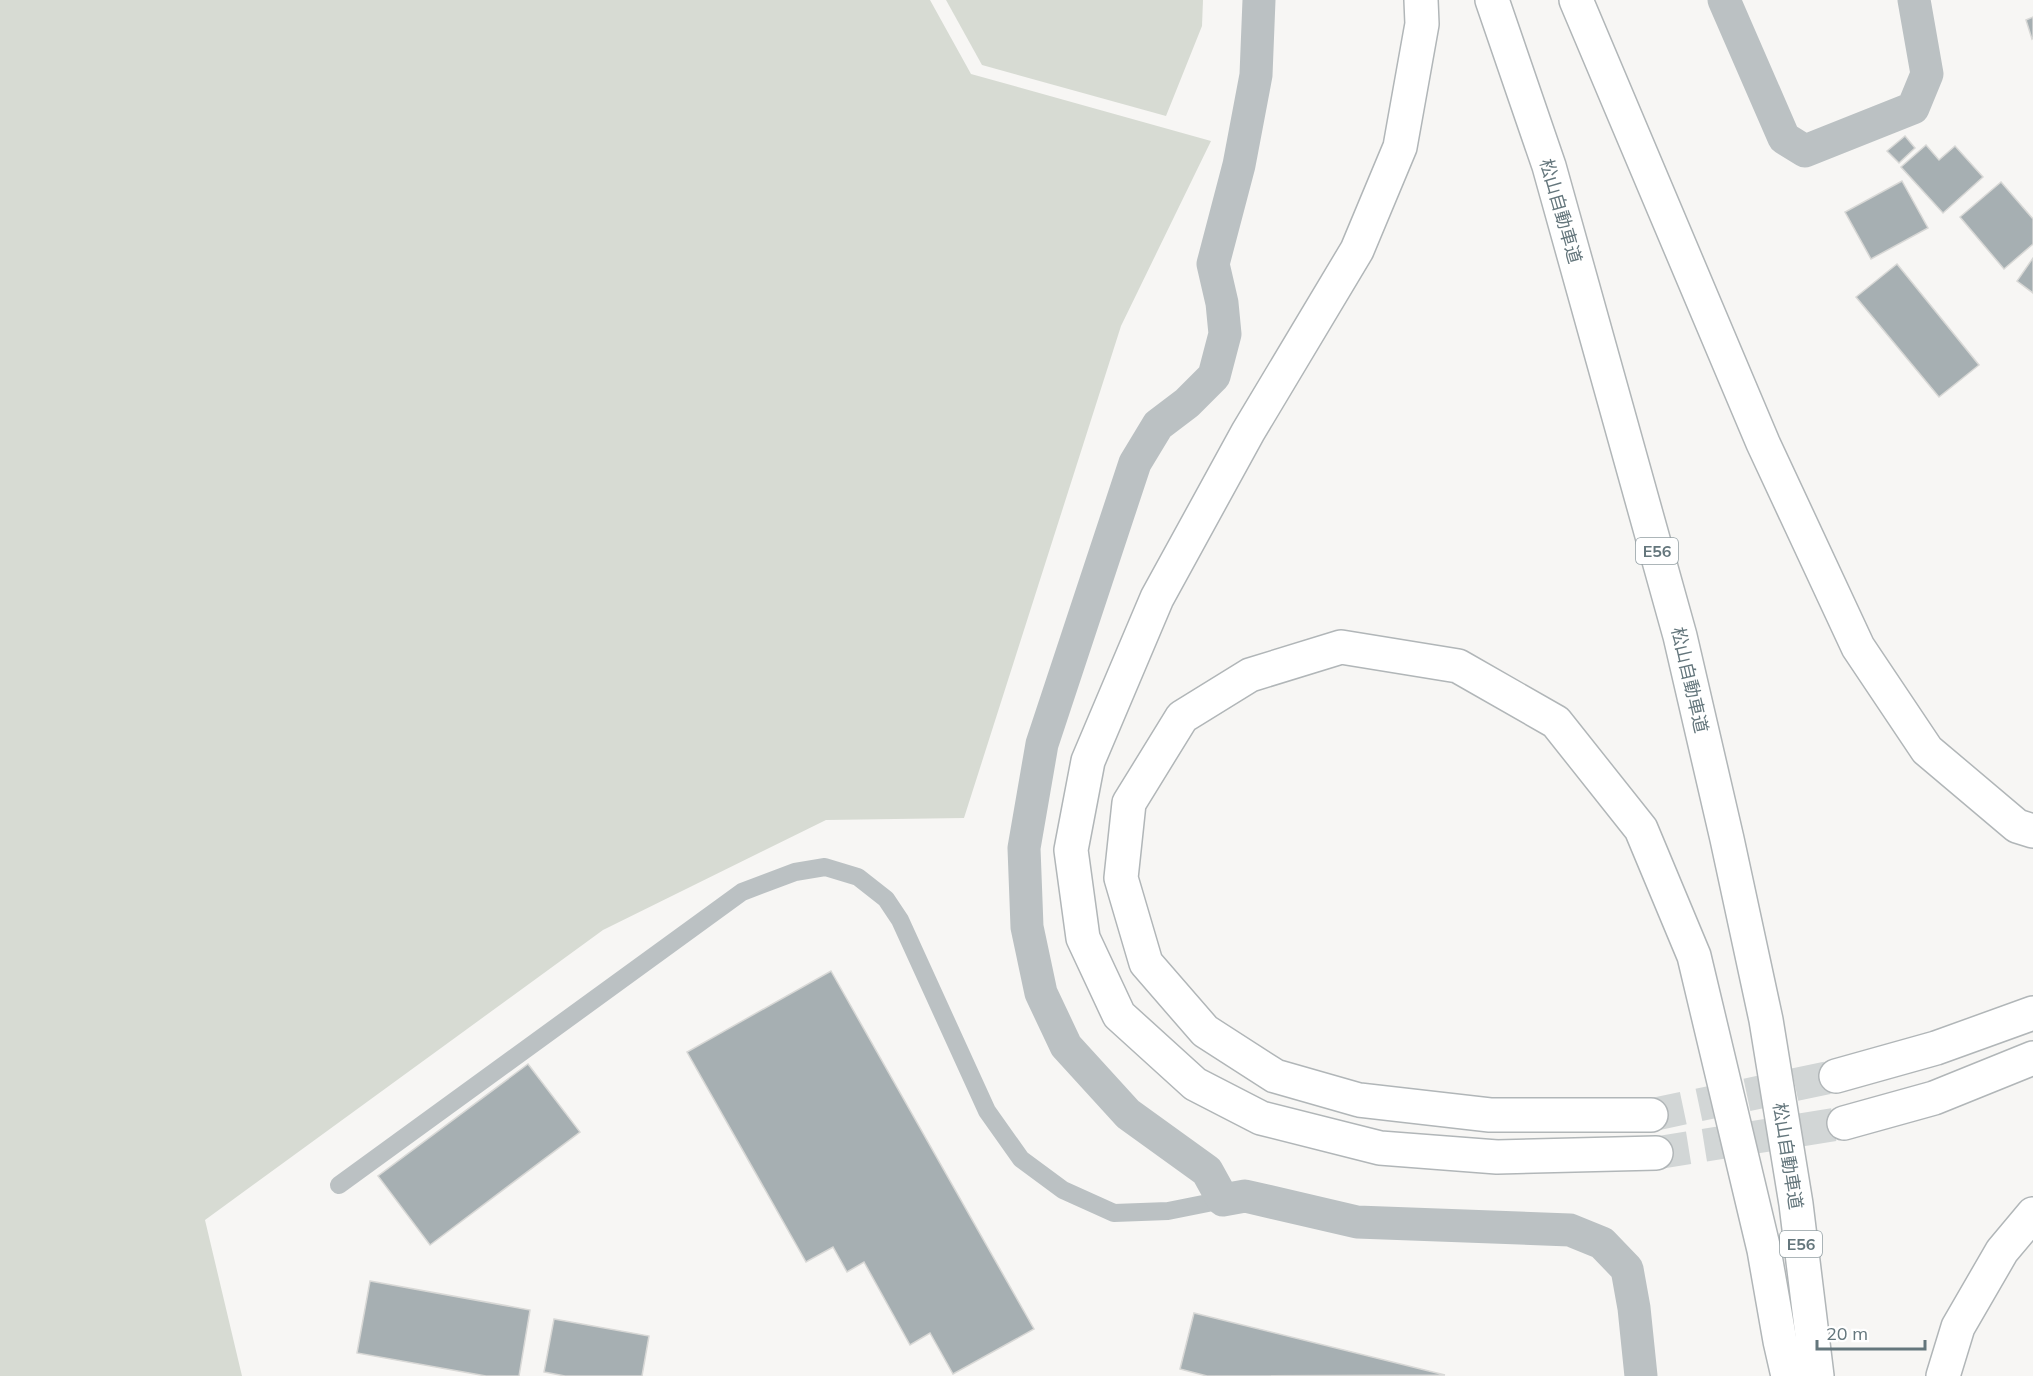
<svg xmlns="http://www.w3.org/2000/svg" width="2033" height="1376" font-family="Mulish,'Noto Sans JP',sans-serif">
<style>
.green{fill:#d7dbd3}
.building{fill:#a6afb2;stroke:#d8d8d6;stroke-width:1.5}
.lines{fill:none;stroke-linecap:round;stroke-linejoin:round}
.motorway-tunnel{stroke:#d2d6d6;stroke-width:33;stroke-dasharray:33 16;stroke-linecap:butt}
.motorway-casing{stroke:#b1b6b8;stroke-width:36}
.service{stroke:#bbc1c3;stroke-width:18}
.minor{stroke:#bbc1c3;stroke-width:33}
.motorway{stroke:#fff;stroke-width:33}
.labels{text-anchor:middle;dominant-baseline:central;stroke-width:6;stroke-linejoin:round;paint-order:stroke}
.shield{fill:#fff;stroke:#929fa3;stroke-width:1.5}
.shield-label{font-size:16px;font-weight:bold;fill:#64767c}
.street-label{font-size:18px;fill:#64767c;stroke:#fff}
</style>
<rect width="100%" height="100%" fill="#f7f6f4"/>
<g class="green">
<path d="M0 0H930L971 74 1211 141 1121 326 964 818 826 820 603 930 205 1220 242 1376H0Z"/>
<path d="M946 0H1203L1202 26 1166 116 982 65Z"/>
</g>
<g class="building">
<path d="M2033 17V38L2032 39 2026 20Z"/>
<path d="M1905 136 1915 148 1899 163 1887 151Z"/>
<path d="M1926 145 1939 160 1955 146 1983 177 1943 213 1901 167Z"/>
<path d="M1902 181 1928 228 1871 259 1845 212Z"/>
<path d="M2001 182 2033 219V244L2004 269 1960 217Z"/>
<path d="M2033 258V293L2017 281Z"/>
<path d="M1897 264 1979 365 1939 397 1856 297Z"/>
<path d="M831 971 1034 1329 953 1374 930 1333 910 1345 864 1262 847 1272 833 1247 806 1262 687 1052Z"/>
<path d="M528 1064 580 1132 430 1245 378 1176Z"/>
<path d="M370 1281 530 1310 519 1376H486L357 1353Z"/>
<path d="M1194 1313 1445 1375 1207 1376 1180 1369Z"/>
<path d="M554 1319 649 1336 642 1376H565L544 1372Z"/>
</g>
<g class="lines">
<g class="motorway-tunnel">
<path d="M1651 1115 1836 1076"/>
<path d="M1656 1153 1844 1123"/>
</g>
<g class="motorway-casing">
<g id="motorway">
<path d="M1421 0 1422 24 1400 147 1357 250 1248 432 1157 598 1088 761 1071 850 1083 938 1119 1015 1195 1084 1261 1118 1380 1148 1497 1157 1656 1153"/>
<path d="M1492 0 1549 166 1680 636 1727 839 1766 1020 1796 1204 1817 1376"/>
<path d="M1576 0 1763 443 1858 647 1927 750 2017 826 2033 831"/>
<path d="M1836 1076 1936 1048 2033 1013"/>
<path d="M1651 1115H1490L1359 1100 1275 1076 1205 1031 1146 963 1121 878 1129 803 1182 717 1250 675 1341 647 1458 666 1556 722 1641 829 1694 956 1764 1250 1780 1341 1788 1376"/>
<path d="M1844 1123 1934 1098 2033 1058"/>
<path d="M1943 1376 1958 1327 2002 1251 2033 1214"/>
</g>
</g>
<path class="service" d="M339 1185 742 892 795 872 825 867 858 877 886 899 900 920 987 1111 1021 1159 1063 1190 1114 1213 1168 1211 1223 1200"/>
<g class="minor">
<path d="M1259 0 1256 75 1239 165 1213 264 1222 303 1225 334 1214 376 1187 403 1158 425 1135 463 1042 744 1024 848 1027 927 1041 993 1066 1046 1128 1114 1207 1171 1223 1200 1245 1196 1357 1222 1570 1230 1602 1243 1627 1269 1634 1308 1641 1376"/>
<path d="M1724 0 1784 138 1805 151 1913 108 1927 74 1914 0"/>
</g>
<use href="#motorway" class="motorway"/>
</g>
<g class="labels">
<g class="shield">
<rect x="1636" y="538" width="42" height="26" rx="4.5"/>
<rect x="1780" y="1231" width="42" height="26" rx="4.5"/>
</g>
<g class="shield-label">
<text x="1657" y="551">E56</text>
<text x="1801" y="1244">E56</text>
</g>
<g class="street-label">
<text transform="translate(1561 211) rotate(74)">松山自動車道</text>
<text transform="translate(1690 680) rotate(77)">松山自動車道</text>
<text transform="translate(1788 1156) rotate(81)">松山自動車道</text>
</g>
</g>
<path d="M1817 1340v9h108v-9" fill="none" stroke="#64767c" stroke-width="3"/>
<text x="1826" y="1340" font-size="18" fill="#64767c" stroke="#ffffff" stroke-width="4.5" paint-order="stroke">20 m</text>
</svg>
